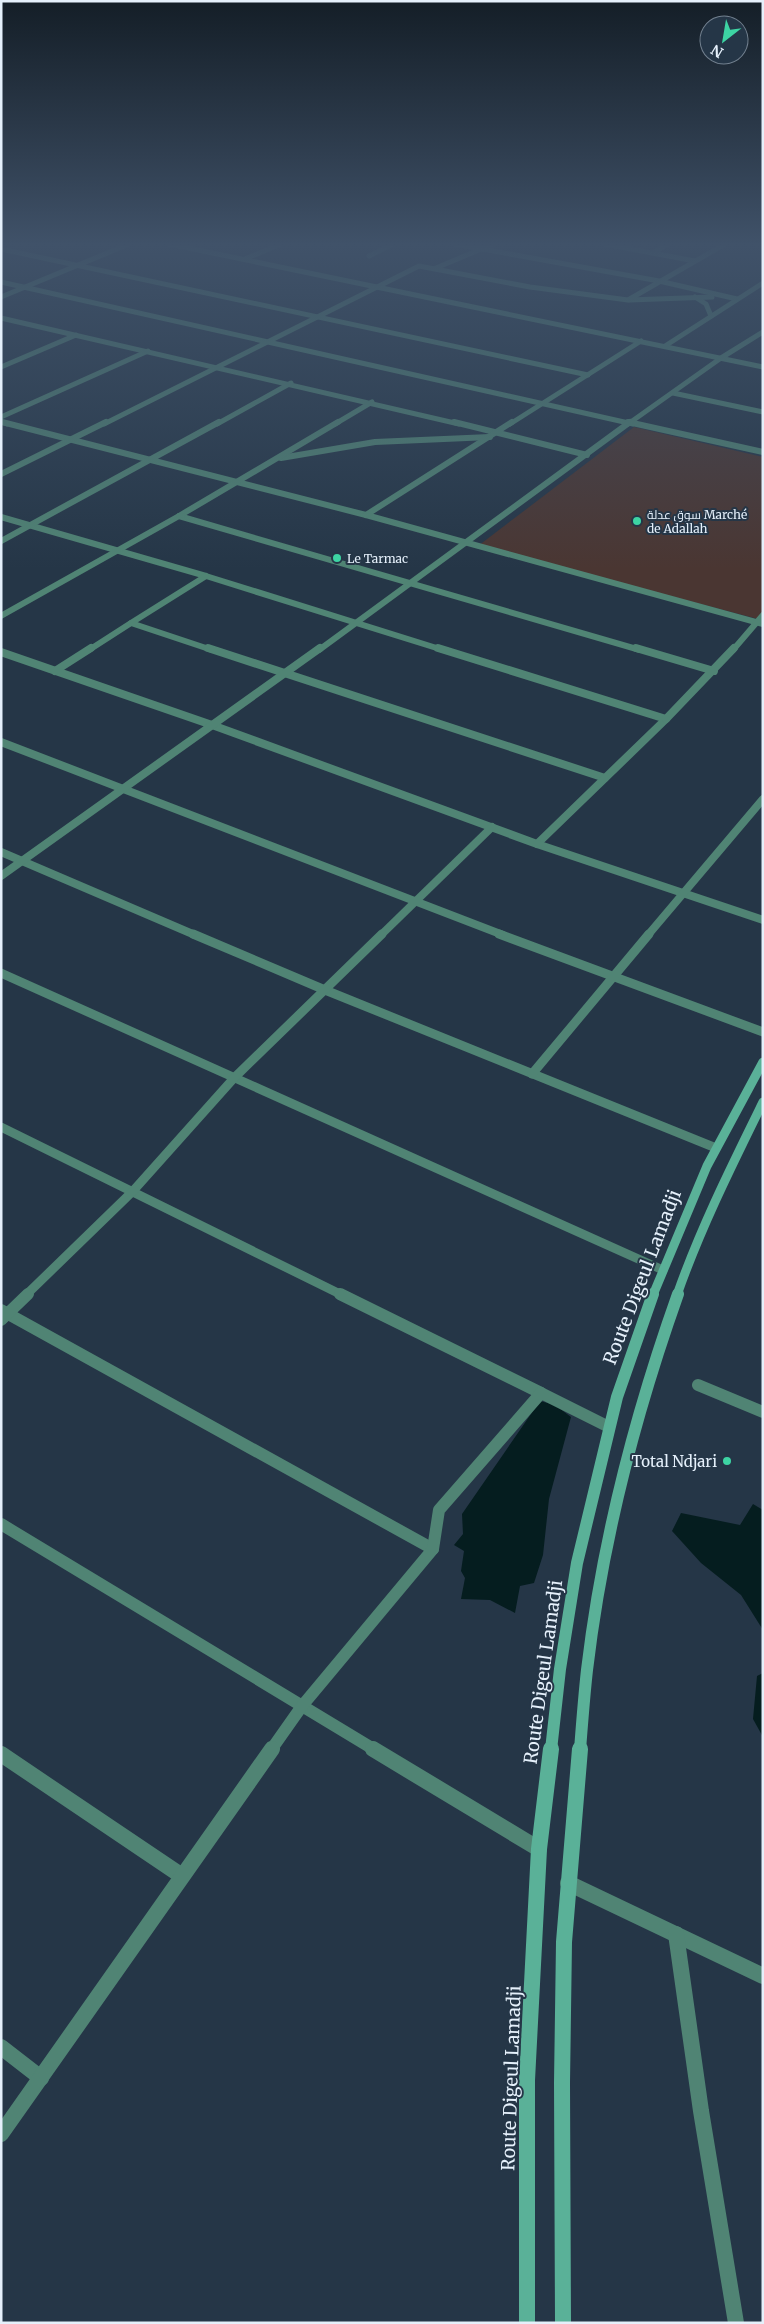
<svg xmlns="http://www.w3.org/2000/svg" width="764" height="2324" font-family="Merriweather,Cairo,serif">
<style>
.commercial{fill:#4a3632}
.water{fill:#051d1f}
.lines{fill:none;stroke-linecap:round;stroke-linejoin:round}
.minor-far5{stroke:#508474;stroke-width:5}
.minor-far4{stroke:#508474;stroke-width:6}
.minor-far3{stroke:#508474;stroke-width:8}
.minor-far2{stroke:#508474;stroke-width:9}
.minor-far1{stroke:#508474;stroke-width:12}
.minor{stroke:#508474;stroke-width:16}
.tertiary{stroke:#508474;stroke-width:5}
.secondary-far2{stroke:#5ab198;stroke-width:9}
.secondary-far1{stroke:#5ab198;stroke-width:12}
.secondary{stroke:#5ab198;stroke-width:16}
.poi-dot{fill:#3dd4a3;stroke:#253647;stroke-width:2}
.labels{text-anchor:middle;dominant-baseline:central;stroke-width:4;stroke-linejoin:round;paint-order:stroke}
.far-poi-label{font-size:12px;fill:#e5f0fb;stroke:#253647;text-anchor:start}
.poi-label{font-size:15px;fill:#e5f0fb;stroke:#253647;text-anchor:end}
.near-street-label{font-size:18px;fill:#e5f0fb;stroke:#253647}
</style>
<rect width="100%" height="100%" fill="#253647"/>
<path class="commercial" d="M634 427 763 457V615L758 619 478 546Z"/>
<g class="water">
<path d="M540 1401 555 1405 571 1417 549 1499 543 1555 534 1583 520 1586 515 1613 490 1600 461 1599 465 1578 461 1571 464 1551 454 1545 463 1534 462 1514Z"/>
<path d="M753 1504 763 1510V1630L741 1595 701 1563 672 1531 681 1513 740 1525Z"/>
<path d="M763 1673V1737L753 1719 757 1676Z"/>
</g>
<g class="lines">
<g class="minor-far5">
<path d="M455 244 659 281 737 299"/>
<path d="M604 244 695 261"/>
<path d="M1 249 588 375"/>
<path d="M653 253 668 244"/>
<path d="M369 256 393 244"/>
<path d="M245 259 281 244"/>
<path d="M436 268 493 244"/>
<path d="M1 282 633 424"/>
<path d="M695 297 706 304 711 316"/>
<path d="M629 300 712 297"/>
<path d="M1 318 459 424"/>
<path d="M665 346 763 283"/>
<path d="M1 367 76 335"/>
<path d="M673 393 763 412"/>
<path d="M1 417 148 351"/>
<path d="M1 422 7 424"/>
<path d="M104 424 419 266 530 287 628 300 725 244"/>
<path d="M217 424 291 383"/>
<path d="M335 424 372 402"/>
<path d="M510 424 641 341"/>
<path d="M628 424 721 358 763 332"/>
</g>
<g class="minor-far4">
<path d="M2 422 366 515 763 624"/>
<path d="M454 422 587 455"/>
<path d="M628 422 763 452"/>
<path d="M281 458 375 442 490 437"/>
<path d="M1 474 106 422"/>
<path d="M366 515 512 422"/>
<path d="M179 516 640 650"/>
<path d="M1 517 206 576 443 650"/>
<path d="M1 541 219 422"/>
<path d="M1 616 179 516 338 422"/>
<path d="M131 623 206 576"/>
<path d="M89 650 131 623 212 650"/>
<path d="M319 650 630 422"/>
<path d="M733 650 763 615"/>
</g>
<g class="minor-far3">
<path d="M208 648 605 778"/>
<path d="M438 648 666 719 537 844"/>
<path d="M636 648 714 671"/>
<path d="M1 652 212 725 537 844 763 920"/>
<path d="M55 671 91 648"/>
<path d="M666 719 734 648"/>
<path d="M1 742 503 935"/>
<path d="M1 852 195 935"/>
<path d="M1 876 320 648"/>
<path d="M381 935 492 827"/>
<path d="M648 935 763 799"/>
</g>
<g class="minor-far2">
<path d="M193 934 325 990 716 1148"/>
<path d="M499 934 763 1032"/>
<path d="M1 973 663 1270"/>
<path d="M532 1074 649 934"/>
<path d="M1 1127 342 1295"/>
<path d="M26 1295 133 1191 234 1078 382 934"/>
</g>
<g class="minor-far1">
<path d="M340 1294 541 1393"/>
<path d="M1 1310 433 1549"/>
<path d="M1 1320 28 1294"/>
<path d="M698 1385 763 1412"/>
<path d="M1 1524 375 1750"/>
<path d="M271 1750 302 1706 433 1549 439 1510 541 1393 609 1427"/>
</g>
<g class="minor">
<path d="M373 1749 539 1849"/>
<path d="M1 1754 182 1876"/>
<path d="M568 1883 763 1976"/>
<path d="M676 1934 701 2111 736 2323"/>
<path d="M1 2047 41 2078"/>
<path d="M1 2134 272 1749"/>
</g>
<g class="tertiary">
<path d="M169 244 763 367"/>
<path d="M1 297 129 244"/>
</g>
<g class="secondary-far2">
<path d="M653 1295 707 1166 763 1062"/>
<path d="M677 1295C700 1229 732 1165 763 1102"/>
</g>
<g class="secondary-far1">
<path d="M551 1750 560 1669 577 1563 617 1397 653 1294"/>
<path d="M580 1750C582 1724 584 1697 587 1670 602 1543 635 1415 678 1294"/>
</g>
<g class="secondary">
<path d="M527 2323V2080L539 1849 551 1749"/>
<path d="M563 2323 562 2083 564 1942 580 1749"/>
</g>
</g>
<linearGradient id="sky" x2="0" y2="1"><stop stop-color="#141e27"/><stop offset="0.43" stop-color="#405269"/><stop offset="1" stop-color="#405269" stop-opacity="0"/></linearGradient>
<rect width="764" height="569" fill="url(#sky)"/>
<g class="poi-dot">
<circle cx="637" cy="521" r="5"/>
<circle cx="337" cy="558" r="5"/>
<circle cx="727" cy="1461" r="5"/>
</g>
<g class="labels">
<g class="far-poi-label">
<text x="647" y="514">سوق عدلة Marché<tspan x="647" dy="14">de Adallah</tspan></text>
<text x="347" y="558">Le Tarmac</text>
</g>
<g class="poi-label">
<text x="717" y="1461">Total Ndjari</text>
</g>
<g class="near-street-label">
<text transform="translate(642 1277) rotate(-69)">Route Digeul Lamadji</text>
<text transform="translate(543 1672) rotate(-82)">Route Digeul Lamadji</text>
<text transform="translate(511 2078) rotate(-88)">Route Digeul Lamadji</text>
</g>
</g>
<rect width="764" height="2324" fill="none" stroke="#e5f0fb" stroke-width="5"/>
<g transform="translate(724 40) rotate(211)"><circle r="24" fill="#253647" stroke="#72808f"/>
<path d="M0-4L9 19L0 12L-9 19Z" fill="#3dd4a3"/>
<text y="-8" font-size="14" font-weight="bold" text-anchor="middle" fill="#e5f0fb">N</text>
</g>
</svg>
